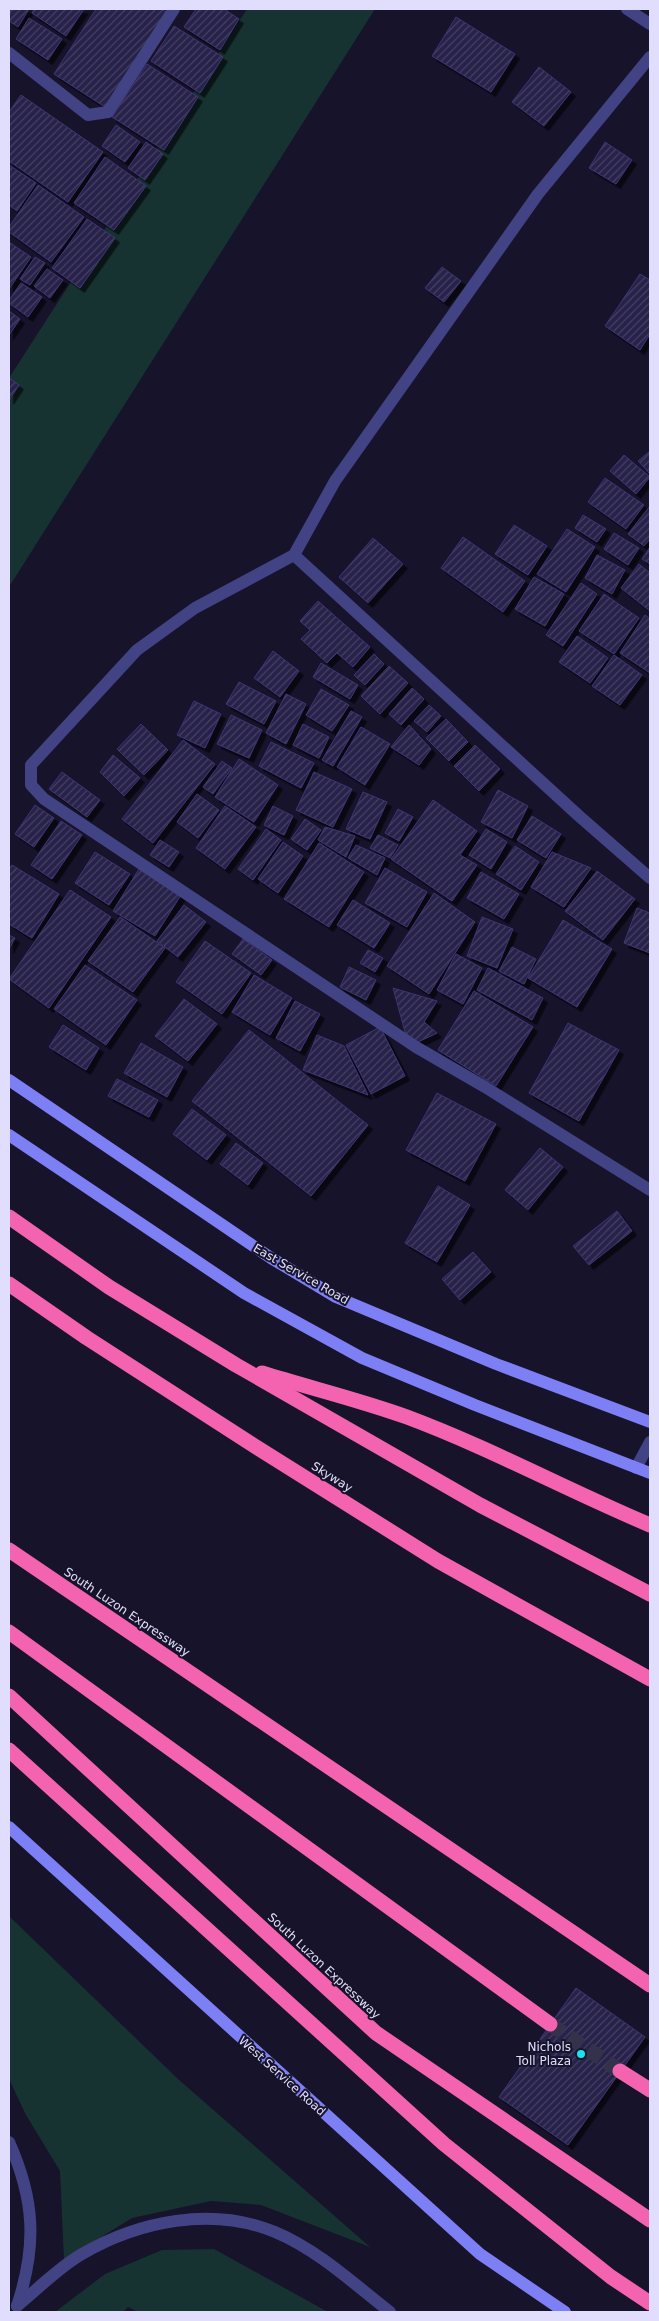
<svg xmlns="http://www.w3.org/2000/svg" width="659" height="2321" font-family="'DejaVu Sans',sans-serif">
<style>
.green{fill:#173331}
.building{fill:url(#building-hatch);stroke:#3e3573;filter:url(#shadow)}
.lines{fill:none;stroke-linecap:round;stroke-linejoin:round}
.motorway-tunnel{stroke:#34314a;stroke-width:15;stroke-dasharray:15 8;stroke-linecap:butt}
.service{stroke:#424385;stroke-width:12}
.pedestrian{stroke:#424385;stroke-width:12}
.minor{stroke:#424385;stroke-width:12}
.secondary{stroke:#7d80f5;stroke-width:12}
.motorway{stroke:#f363af;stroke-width:15}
.poi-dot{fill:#1ae3ed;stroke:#16132a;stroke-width:2}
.labels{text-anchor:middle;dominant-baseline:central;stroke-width:4;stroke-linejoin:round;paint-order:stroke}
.street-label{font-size:12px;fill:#e0defc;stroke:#16132a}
.poi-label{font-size:12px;fill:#e0defc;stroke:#16132a;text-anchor:end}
</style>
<defs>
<pattern id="building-hatch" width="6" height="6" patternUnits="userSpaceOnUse" patternTransform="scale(1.25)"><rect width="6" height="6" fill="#272149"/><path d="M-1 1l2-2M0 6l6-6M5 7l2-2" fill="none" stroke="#464164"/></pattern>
<filter id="shadow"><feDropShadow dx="4.5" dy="4.5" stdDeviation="0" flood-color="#0009"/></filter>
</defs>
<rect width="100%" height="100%" fill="#16132a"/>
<g class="green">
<path d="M247 9H375L9 587V378Z"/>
<path d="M9 1916 178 2079 370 2247 261 2205 211 2201 132 2218 64 2260 60 2171 26 2115 9 2079Z"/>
<path d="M214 2249 328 2312H138L128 2307 123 2312H55L105 2274 162 2250Z"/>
</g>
<g class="building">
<path d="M9 9H29L18 27 9 21Z"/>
<path d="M34 9H84L66 36 32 13Z"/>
<path d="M96 9H161L166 12 105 107 54 74Z"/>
<path d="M196 9H224L239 19 220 50 184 27Z"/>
<path d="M456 17 515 54 491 92 432 56Z"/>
<path d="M29 18 62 39 48 60 16 39Z"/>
<path d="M174 26 223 57 200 93 151 61Z"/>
<path d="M147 64 198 97 164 150 112 117Z"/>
<path d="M539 67 571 92 544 126 512 102Z"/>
<path d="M21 95 103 152 68 202 9 161V112Z"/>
<path d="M116 125 140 142 125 162 102 146Z"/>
<path d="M146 142 163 154 145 180 128 168Z"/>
<path d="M605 142 632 160 616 184 589 168Z"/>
<path d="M105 157 146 186 114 230 74 203Z"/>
<path d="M9 165 36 183 17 211 9 205Z"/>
<path d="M38 185 84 217 51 262 9 232V227Z"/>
<path d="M87 219 115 238 80 288 52 268Z"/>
<path d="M9 242 31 257 9 289Z"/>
<path d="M35 257 45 263 30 285 20 279Z"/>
<path d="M442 267 461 281 444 302 425 288Z"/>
<path d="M47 269 63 280 50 298 34 286Z"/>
<path d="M640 274 650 280V334L640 350 605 326Z"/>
<path d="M21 283 42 297 28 317 9 303V300Z"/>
<path d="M9 311 20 319 9 335Z"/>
<path d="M9 378 19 385 9 400Z"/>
<path d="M650 451V474L638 461Z"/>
<path d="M624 455 650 477 636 494 610 471Z"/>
<path d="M605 478 644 505 626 529 588 502Z"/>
<path d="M650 506V539L644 546 628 534Z"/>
<path d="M583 515 606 529 597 542 575 528Z"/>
<path d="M514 525 547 546 528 575 495 554Z"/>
<path d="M567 529 595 547 566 592 537 574Z"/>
<path d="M614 533 639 548 628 565 604 549Z"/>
<path d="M463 537 525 581 503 612 441 568Z"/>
<path d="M373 538 403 564 368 603 339 577Z"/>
<path d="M650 547V564L642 559Z"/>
<path d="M597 555 625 570 612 594 585 578Z"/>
<path d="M639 564 650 573V611L621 588Z"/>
<path d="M534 577 564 594 545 626 515 609Z"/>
<path d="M581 583 597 594 563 646 546 635Z"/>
<path d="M604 594 639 618 614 654 579 631Z"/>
<path d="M318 601 370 647 353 667 337 653 327 663 301 639 310 630 300 621Z"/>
<path d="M645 615 650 619V673L620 653Z"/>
<path d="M577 636 608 658 590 683 559 662Z"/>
<path d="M273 651 299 671 280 697 254 678Z"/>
<path d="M374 654 384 664 365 685 354 675Z"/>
<path d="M614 655 642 675 620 705 592 686Z"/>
<path d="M321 663 358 685 350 699 313 677Z"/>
<path d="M389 666 408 683 380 714 361 696Z"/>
<path d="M239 682 276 701 264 724 226 704Z"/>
<path d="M412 688 424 699 401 725 389 714Z"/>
<path d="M321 689 349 705 332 731 306 715Z"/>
<path d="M286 694 306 704 286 744 266 733Z"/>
<path d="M194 701 221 714 205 748 177 735Z"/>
<path d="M429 705 441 716 427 732 414 721Z"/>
<path d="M351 711 362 717 333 766 322 760Z"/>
<path d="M231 715 262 730 249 758 217 744Z"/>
<path d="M446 719 468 742 449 761 426 738Z"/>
<path d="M141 724 168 750 144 775 117 749Z"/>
<path d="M303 724 329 737 319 758 293 745Z"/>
<path d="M409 725 431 749 419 765 391 747Z"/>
<path d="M361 727 390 744 365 785 337 767Z"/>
<path d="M183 740 215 764 153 843 122 819Z"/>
<path d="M271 742 314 763 301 788 259 766Z"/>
<path d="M475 745 500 769 479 791 454 766Z"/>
<path d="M113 755 140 778 124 796 100 772Z"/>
<path d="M239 759 278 785 254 822 215 797Z"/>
<path d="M222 761 232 768 213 794 203 787Z"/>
<path d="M62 772 100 800 87 817 49 789Z"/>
<path d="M314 772 352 789 333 827 296 810Z"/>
<path d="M498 790 528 806 512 838 481 822Z"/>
<path d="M363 792 387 802 370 839 346 829Z"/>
<path d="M197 794 219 810 198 838 177 822Z"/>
<path d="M433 800 477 831 460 855 477 865 452 901 391 859Z"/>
<path d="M35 805 54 818 34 847 15 834Z"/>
<path d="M225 806 256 827 225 869 196 848Z"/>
<path d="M273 806 293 816 284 835 264 825Z"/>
<path d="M398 809 413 817 399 841 385 833Z"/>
<path d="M532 816 561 834 546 858 517 840Z"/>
<path d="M305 819 321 830 307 850 291 839Z"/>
<path d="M61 821 82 835 52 879 31 865Z"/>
<path d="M325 827 355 836 346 857 318 840Z"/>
<path d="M266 829 281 840 253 880 238 869Z"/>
<path d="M486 829 507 842 491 869 469 855Z"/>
<path d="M378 835 398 845 390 858 370 848Z"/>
<path d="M160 840 179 852 169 867 150 855Z"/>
<path d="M283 842 303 856 278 893 258 879Z"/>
<path d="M319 843 364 872 329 927 284 899Z"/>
<path d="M356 845 385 858 377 875 348 858Z"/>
<path d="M515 846 539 862 521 890 496 874Z"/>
<path d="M95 852 130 874 109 905 75 883Z"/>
<path d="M552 852 591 868 564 907 531 887Z"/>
<path d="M12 865 59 894 32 938 9 924V870Z"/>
<path d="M385 868 427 892 407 927 365 903Z"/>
<path d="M139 869 181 895 155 936 113 911Z"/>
<path d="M597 871 635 899 603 940 565 911Z"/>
<path d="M481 872 519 894 504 919 467 898Z"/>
<path d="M70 890 111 917 49 1008 9 979Z"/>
<path d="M434 893 475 922 429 994 387 966Z"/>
<path d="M353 900 390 923 374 948 337 925Z"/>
<path d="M184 905 206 922 178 957 157 941Z"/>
<path d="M637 908 650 913V953L624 943Z"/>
<path d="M120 917 165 948 133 992 88 961Z"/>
<path d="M482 917 513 929 497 968 467 956Z"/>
<path d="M563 920 612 949 577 1007 528 978Z"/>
<path d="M9 935 15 938 9 949Z"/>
<path d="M243 939 272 960 261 975 232 954Z"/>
<path d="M205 941 251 973 222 1014 176 982Z"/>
<path d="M512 947 536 959 524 984 499 971Z"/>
<path d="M368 950 383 958 375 972 360 963Z"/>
<path d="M456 954 482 968 463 1004 437 990Z"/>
<path d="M85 965 137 1000 106 1045 54 1009Z"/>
<path d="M349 967 376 980 366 1000 340 987Z"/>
<path d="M488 968 543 998 532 1020 477 990Z"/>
<path d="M254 975 292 998 270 1035 232 1012Z"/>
<path d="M393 988 437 1001 424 1022 437 1033 418 1042 407 1039Z"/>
<path d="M474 991 533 1027 496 1086 438 1050Z"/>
<path d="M184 999 217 1024 188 1061 155 1036Z"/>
<path d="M295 1001 320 1014 300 1051 276 1038Z"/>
<path d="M568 1023 619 1050 579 1121 529 1093Z"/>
<path d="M63 1025 99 1048 86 1070 49 1047Z"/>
<path d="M380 1027 405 1076 371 1094 346 1045Z"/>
<path d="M249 1030 368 1125 311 1196 192 1101Z"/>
<path d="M317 1035 344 1046 368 1095 303 1070Z"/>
<path d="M141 1043 183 1067 167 1097 124 1073Z"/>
<path d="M117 1079 158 1100 149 1117 108 1096Z"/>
<path d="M437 1093 496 1124 465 1181 406 1150Z"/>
<path d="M192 1109 226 1135 207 1160 173 1134Z"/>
<path d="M236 1143 263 1163 248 1185 220 1164Z"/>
<path d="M540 1148 563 1167 528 1210 505 1190Z"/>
<path d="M438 1186 470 1205 437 1262 405 1243Z"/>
<path d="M617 1211 632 1231 589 1265 573 1246Z"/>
<path d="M473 1252 491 1272 460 1300 442 1279Z"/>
<path d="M576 1988 645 2037 568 2145 499 2097Z"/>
</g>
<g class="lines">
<path class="motorway-tunnel" d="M550 2024 620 2071"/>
<g class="service">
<path d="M9 2142C35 2200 37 2246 17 2306"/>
<path d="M17 2306C38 2289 59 2267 82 2254 139 2221 212 2206 275 2232 318 2250 354 2284 390 2312"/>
</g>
<path class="pedestrian" d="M108 112 174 9"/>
<g class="minor">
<path d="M627 9 650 24"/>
<path d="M9 53 88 115 108 112"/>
<path d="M650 57 538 194 335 481 294 555 195 608 137 650 31 765V785L44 799 416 1047 485 1087 650 1190"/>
<path d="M294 555 579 816 650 878"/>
<path d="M636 1468 650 1442"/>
</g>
<g class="secondary">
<path d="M9 1080 271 1258 336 1297 496 1364 650 1422"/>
<path d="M9 1135 244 1293 362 1358 475 1405 650 1473"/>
<path d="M9 1827 480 2254 565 2312"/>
</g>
<g class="motorway">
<path d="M9 1217 109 1287 236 1365 480 1505 650 1594"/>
<path d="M9 1284 87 1338 253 1445 438 1561 650 1679"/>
<path d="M262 1373C310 1388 360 1400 407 1417 490 1448 569 1491 650 1525"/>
<path d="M9 1550 650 1985"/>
<path d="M9 1632 550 2024"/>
<path d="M9 1696 376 2033 650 2220"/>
<path d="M9 1750 444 2144 611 2277 650 2303"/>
<path d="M620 2071 650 2090"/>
</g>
</g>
<circle class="poi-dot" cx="581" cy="2054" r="5"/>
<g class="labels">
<g class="street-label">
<text transform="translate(301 1274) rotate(30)">East Service Road</text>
<text transform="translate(332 1477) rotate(32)">Skyway</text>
<text transform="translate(127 1612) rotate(34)">South Luzon Expressway</text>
<text transform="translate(324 1966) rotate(43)">South Luzon Expressway</text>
<text transform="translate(282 2076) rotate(42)">West Service Road</text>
</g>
<g class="poi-label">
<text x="571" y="2047">Nichols<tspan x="571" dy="14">Toll Plaza</tspan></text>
</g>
</g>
<rect width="659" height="2321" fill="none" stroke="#e0defc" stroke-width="20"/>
</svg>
